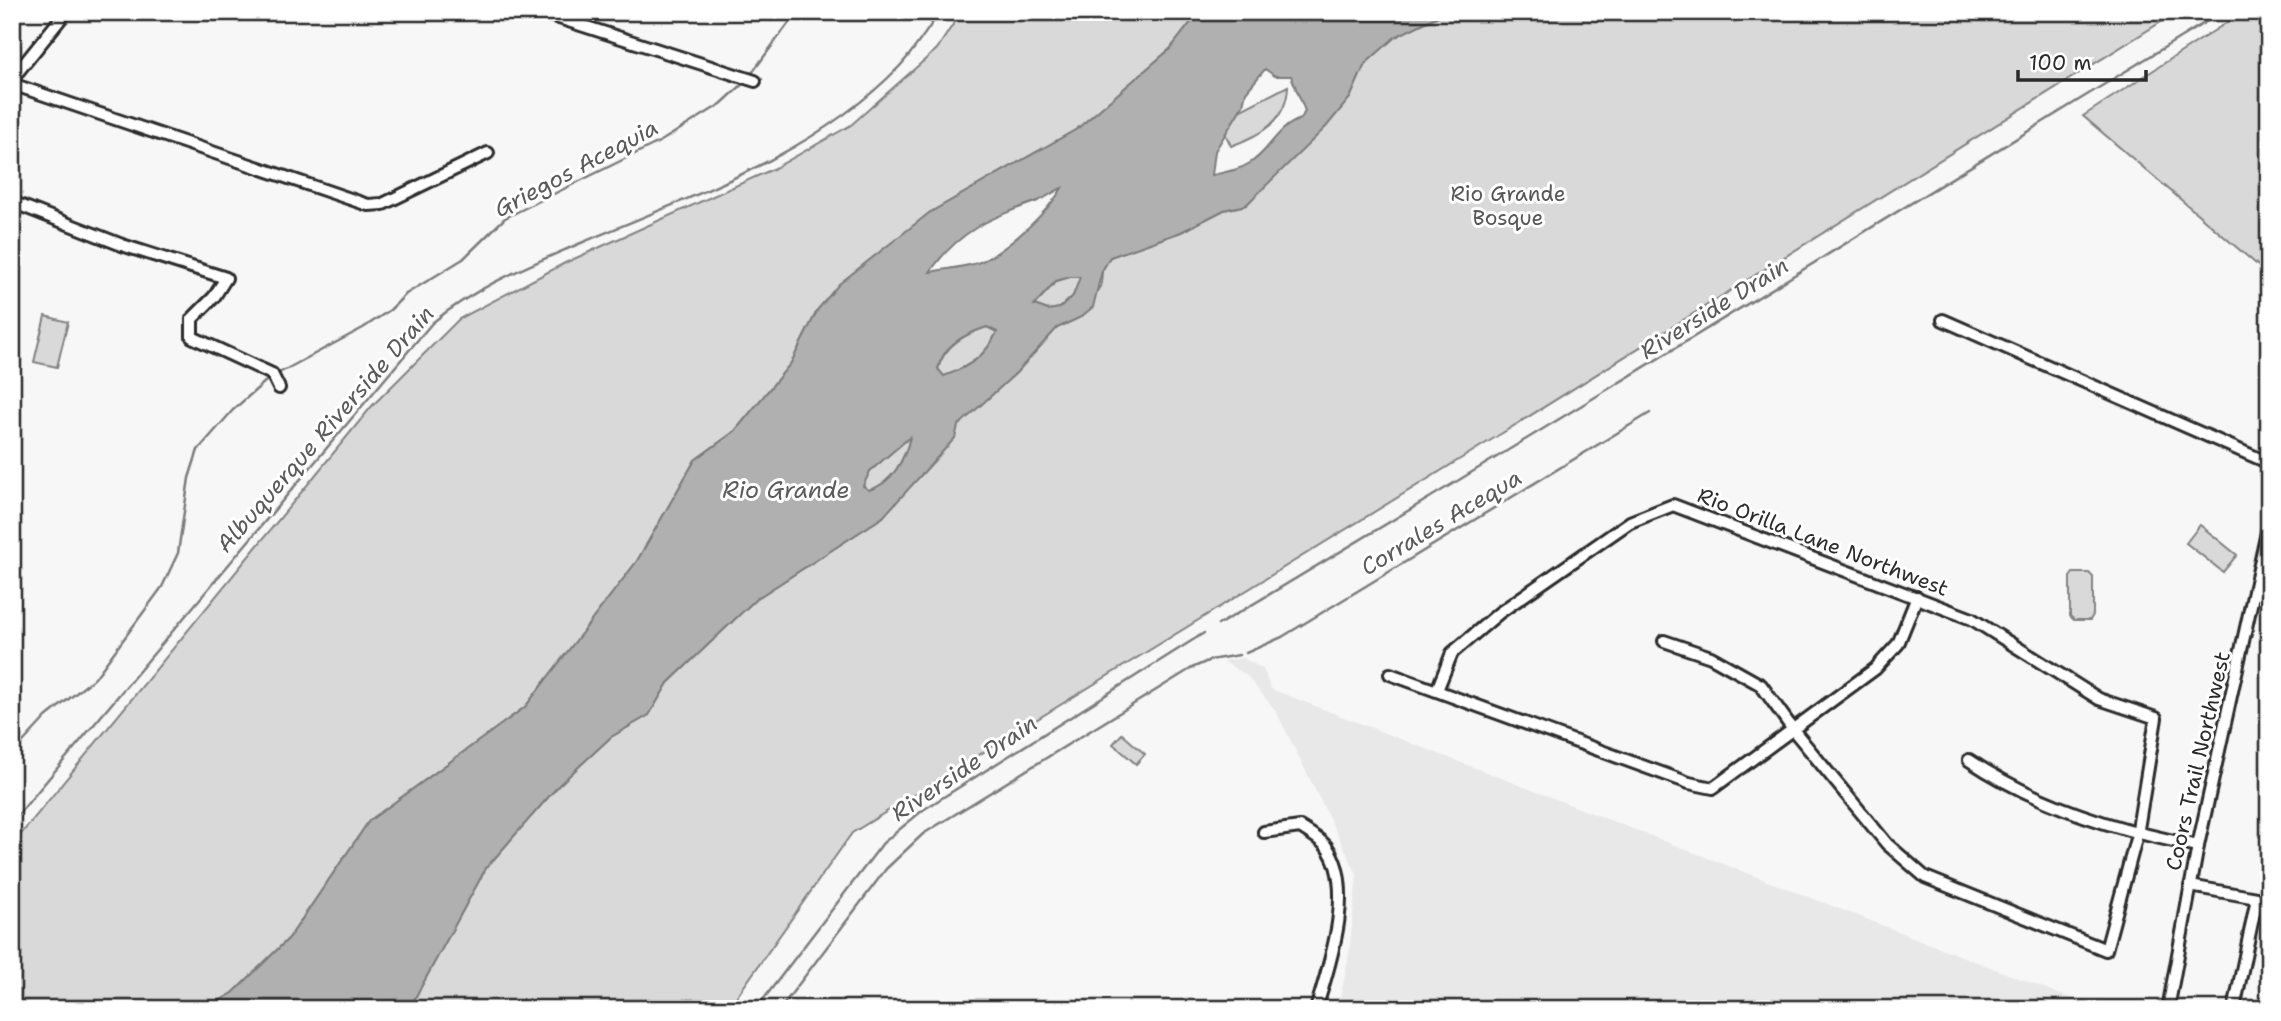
<svg xmlns="http://www.w3.org/2000/svg" width="2281" height="1021" font-family="'Shantell Sans',sans-serif">
<style>
.built{fill:#e8e8e8}
.green{fill:#d9d9d9;stroke:#828282;stroke-width:2}
.water{fill:#b0b0b0;stroke:#7b7b7b;stroke-width:2;fill-rule:evenodd}
.lines{fill:none;stroke-linecap:round;stroke-linejoin:round}
.stream{stroke:#7b7b7b;stroke-width:2.5}
.minor-casing{stroke:#2b2b2b;stroke-width:16}
.minor{stroke:#fff;stroke-width:10}
.labels{text-anchor:middle;dominant-baseline:central;stroke-width:6;stroke-linejoin:round;paint-order:stroke}
.park-label{font-size:21px;fill:#565656;stroke:#fff}
.street-label{font-size:21px;fill:#2b2b2b;stroke:#fff}
.water-label{font-size:23px;font-style:italic;fill:#5a5a5a;stroke:#fff}
</style>
<rect width="100%" height="100%" fill="#f7f7f7"/>
<filter id="ink" filterUnits="userSpaceOnUse"><feTurbulence type="fractalNoise" baseFrequency=".0143" numOctaves="2"/><feDisplacementMap in="SourceGraphic" scale="14" xChannelSelector="R" yChannelSelector="G"/><feConvolveMatrix kernelMatrix="1 2 1 2 8 2 1 2 1" color-interpolation-filters="sRGB"/></filter>
<g filter="url(#ink)">
<path class="built" d="M1243 658 1263 669 1271 689 2098 1009H1338L1349 955 1357 874 1276 711 1246 675 1223 661Z"/>
<g class="green">
<path d="M961 12H1199L1170 49 1077 129 929 213 818 309 791 363 735 431 695 460 637 561 525 707 369 821 289 938 233 993 205 1009H12V845L372 406 459 319 565 263 773 169 851 125 937 49Z"/>
<path d="M1446 12H1484L1492 17 1525 12H2177L1496 437 852 833 728 1009H409L486 868 559 785 611 737 649 715 668 683 756 599 883 517 957 426 1016 373 1057 328 1081 317 1101 285 1102 271 1110 257 1181 232 1224 210 1246 205 1350 98 1365 64 1395 37Z"/>
<path d="M2243 12H2269V275L2083 116Z"/>
<path d="M1288 86C1287 121 1261 135 1231 146L1225 133 1239 111Z"/>
<path d="M1070 277H1081L1073 296 1060 308 1048 310 1034 305 1057 281Z"/>
<path d="M45 316 68 322 57 367 34 362Z"/>
<path d="M987 327 997 332C985 358 969 365 944 377L938 369C944 345 965 334 987 327Z"/>
<path d="M911 436C904 459 893 484 869 490L862 486 870 471Z"/>
<path d="M2200 525 2237 555 2223 572 2186 543Z"/>
<path d="M2073 573H2089L2093 577V615L2090 620H2074L2070 616V577Z"/>
<path d="M1122 734 1145 754 1136 764 1113 744Z"/>
</g>
<path class="water" d="M1199 12H1446L1395 37 1365 64 1350 98 1326 127 1246 205 1224 210 1181 232 1110 257 1102 271 1093 307 1081 317 1057 328 1016 373 958 426 955 438 883 517 756 599 668 683 649 715 611 737 559 785 486 868 409 1009H205L233 993 289 938 369 821 525 707 637 561 695 460 735 431 791 363 818 309 839 284 929 213 1077 129 1170 49ZM1265 69 1275 76H1291L1305 111 1301 119C1276 127 1271 150 1250 163 1239 170 1226 172 1212 175L1215 151 1243 105 1246 92ZM1062 188C1047 213 1006 251 980 262 966 267 945 269 930 272 959 230 992 217 1038 201 1046 198 1054 191 1062 188ZM1070 277H1080L1073 296 1060 308 1048 310 1034 305 1056 281ZM987 327 997 332C985 357 969 367 944 376L938 369C943 345 965 334 987 327ZM910 437C905 459 892 484 869 490L863 486 870 471Z"/>
<g class="lines">
<g class="stream">
<path d="M749 77 797 12"/>
<path d="M279 373 363 328 390 310 406 294 463 259 505 218 661 141 721 104 745 82"/>
<path d="M1218 625C1555 424 1888 217 2222 12"/>
<path d="M1246 653 1282 637 1650 413"/>
<path d="M12 754 46 717 95 678 162 587 178 553 189 478 198 450 233 410 267 380"/>
<path d="M12 822 432 323C479 285 526 267 581 243 691 196 813 156 899 67 914 51 927 30 940 12"/>
<path d="M756 1009 883 843 923 810 1204 633"/>
<path d="M780 1009 886 869 923 834 1192 668 1210 660 1239 655"/>
</g>
<g class="minor-casing">
<g id="minor">
<path d="M540 12 755 81"/>
<path d="M12 79 66 12"/>
<path d="M12 84 368 205 383 204 488 153"/>
<path d="M12 202 122 245 226 278 214 297 192 319V337L272 374 279 388"/>
<path d="M1943 320 2269 463"/>
<path d="M1390 674 1689 783 1713 788 1875 669 1898 644 1917 597"/>
<path d="M1437 690 1452 653 1499 613 1630 522 1673 505 1972 619 2099 699 2156 718 2137 835 2106 950 1925 877 1887 844 1794 731 1761 685 1711 657 1664 641"/>
<path d="M1969 760C2036 805 2119 831 2198 846"/>
<path d="M1264 832 1300 827C1308 832 1320 839 1326 846 1357 886 1329 966 1316 1009"/>
<path d="M2190 886 2257 898 2234 1009"/>
<path d="M2168 1009 2198 846 2269 523"/>
</g>
</g>
<use href="#minor" class="minor"/>
</g>
</g>
<g class="labels">
<g class="park-label">
<text x="1508" y="194">Rio Grande<tspan x="1508" dy="24">Bosque</tspan></text>
</g>
<g class="street-label">
<text transform="translate(1823 542) rotate(21)">Rio Orilla Lane Northwest</text>
<text transform="translate(2198 761) rotate(-77)">Coors Trail Northwest</text>
</g>
<g class="water-label">
<text transform="translate(576 168) rotate(-28)">Griegos Acequia</text>
<text transform="translate(1714 308) rotate(-32)">Riverside Drain</text>
<text transform="translate(325 429) rotate(-49)">Albuquerque Riverside Drain</text>
<text x="786" y="490">Rio Grande</text>
<text transform="translate(1441 522) rotate(-31)">Corrales Acequa</text>
<text transform="translate(964 768) rotate(-34)">Riverside Drain</text>
</g>
</g>
<rect width="2281" height="1021" fill="none" stroke="#fff" stroke-width="42"/>
<rect x="21" y="21" width="2239" height="979" fill="none" stroke="#2b2b2b" stroke-width="2.5" filter="url(#ink)"/>
<path d="M2018 70v10h128v-10" fill="none" stroke="#2b2b2b" stroke-width="3.5"/>
<text x="2029" y="70" font-size="21" fill="#2b2b2b" stroke="#ffffff" stroke-width="5" paint-order="stroke">100 m</text>
</svg>
